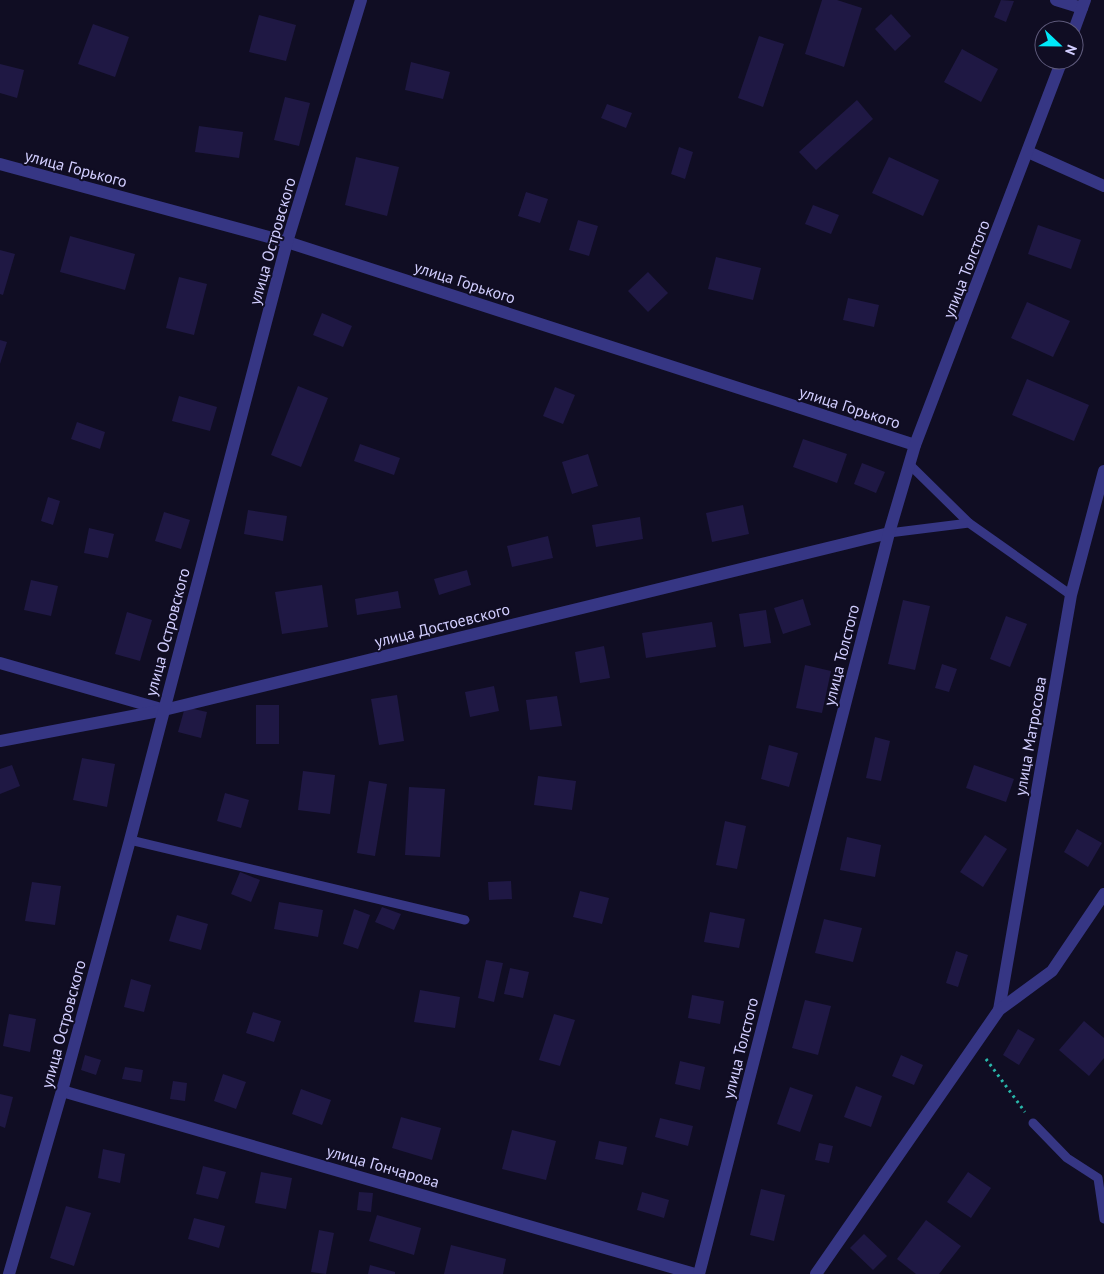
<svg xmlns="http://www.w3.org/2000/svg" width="1104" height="1274" font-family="'PT Sans',sans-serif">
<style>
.building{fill:#1f1844}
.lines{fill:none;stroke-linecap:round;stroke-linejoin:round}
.path{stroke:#29b8ab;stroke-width:3;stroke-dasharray:2.5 4;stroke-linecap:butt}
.service{stroke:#363684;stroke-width:9}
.minor{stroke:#363684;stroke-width:12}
.labels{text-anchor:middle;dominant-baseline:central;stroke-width:4;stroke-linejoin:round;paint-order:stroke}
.street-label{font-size:16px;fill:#d2ceff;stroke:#100d23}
</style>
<rect width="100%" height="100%" fill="#100d23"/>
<g class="building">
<path d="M822 0H837L862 8 844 67 805 54Z"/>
<path d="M1001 0 1014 1 1006 22 994 17Z"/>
<path d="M891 14 911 36 895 51 875 29Z"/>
<path d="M259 15 296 25 286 61 249 52Z"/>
<path d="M93 24 129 37 115 77 78 64Z"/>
<path d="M759 36 784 44 763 107 738 98Z"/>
<path d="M962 49 998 69 981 102 944 82Z"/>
<path d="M411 62 450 72 443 99 405 90Z"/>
<path d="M0 64 24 70 17 98 0 93Z"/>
<path d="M285 97 310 103 299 146 274 140Z"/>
<path d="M857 100 873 119 816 170 799 152Z"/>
<path d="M607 104 632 113 626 128 601 118Z"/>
<path d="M199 126 243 132 239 158 195 152Z"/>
<path d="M679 147 693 152 685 179 671 174Z"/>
<path d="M356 157 399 167 387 216 345 205Z"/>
<path d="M889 157 939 180 923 216 872 193Z"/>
<path d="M526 192 548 199 540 223 518 216Z"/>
<path d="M813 205 839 215 831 234 805 224Z"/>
<path d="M578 220 598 226 589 256 569 250Z"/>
<path d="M1038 225 1081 240 1071 269 1028 254Z"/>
<path d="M70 236 135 254 125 290 60 272Z"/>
<path d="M0 250 15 254 3 295 0 294Z"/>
<path d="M716 257 761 268 753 300 708 289Z"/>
<path d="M648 272 668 293 648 312 628 291Z"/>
<path d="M179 277 207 284 194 335 166 328Z"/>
<path d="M848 298 879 305 874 327 843 320Z"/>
<path d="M1027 302 1070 321 1053 357 1011 338Z"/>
<path d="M322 313 352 326 343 347 313 335Z"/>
<path d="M0 340 7 342 0 364Z"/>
<path d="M1027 379 1089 405 1074 441 1012 415Z"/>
<path d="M298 386 328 398 301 467 271 455Z"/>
<path d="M555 387 575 395 563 424 543 416Z"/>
<path d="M179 396 217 407 210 431 172 421Z"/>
<path d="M77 422 105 432 100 449 71 439Z"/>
<path d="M803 439 847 454 837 483 793 467Z"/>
<path d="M360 444 400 458 394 475 354 461Z"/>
<path d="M588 454 598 486 572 494 562 462Z"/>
<path d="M862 463 885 472 876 493 854 484Z"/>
<path d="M48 497 60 501 53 525 41 521Z"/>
<path d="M743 505 749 534 712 542 706 513Z"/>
<path d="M248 510 287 516 283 541 244 534Z"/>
<path d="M164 512 190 520 181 549 155 541Z"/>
<path d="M640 517 643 539 596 547 592 525Z"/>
<path d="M89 528 114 534 108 558 84 553Z"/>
<path d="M548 536 553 558 512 567 507 546Z"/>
<path d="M467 570 471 585 439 595 434 579Z"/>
<path d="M31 580 58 586 51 616 24 610Z"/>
<path d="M322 585 328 627 282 634 275 592Z"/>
<path d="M398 591 401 608 357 615 355 599Z"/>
<path d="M803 599 811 625 783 634 774 608Z"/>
<path d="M903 600 930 606 915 670 888 664Z"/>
<path d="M766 610 771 643 744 647 739 614Z"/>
<path d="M127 612 152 620 140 661 115 654Z"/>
<path d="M1006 616 1027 624 1010 667 990 659Z"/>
<path d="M712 622 716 647 646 658 642 633Z"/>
<path d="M604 646 610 678 580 683 575 652Z"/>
<path d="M942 664 957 669 949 692 935 688Z"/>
<path d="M805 665 831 671 822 713 796 708Z"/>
<path d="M494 686 499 711 470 717 465 692Z"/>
<path d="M397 695 404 741 379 745 371 699Z"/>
<path d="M557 696 562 726 530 730 526 700Z"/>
<rect x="256" y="705" width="23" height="39"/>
<path d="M185 707 207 712 201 738 178 732Z"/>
<path d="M875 737 890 741 881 781 866 778Z"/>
<path d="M769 745 798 753 789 787 761 779Z"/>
<path d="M82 758 115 764 107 807 73 800Z"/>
<path d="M12 765 20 786 0 794V769Z"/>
<path d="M974 765 1014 779 1006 802 966 788Z"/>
<path d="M303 771 335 775 330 814 298 810Z"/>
<path d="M538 776 576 781 572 810 534 805Z"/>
<path d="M369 781 387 784 375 856 357 853Z"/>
<path d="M409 787 445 789 440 857 405 855Z"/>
<path d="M225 793 249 800 241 828 217 821Z"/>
<path d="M725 821 746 826 737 869 716 865Z"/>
<path d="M1077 829 1102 843 1088 867 1064 852Z"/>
<path d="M985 835 1007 849 983 887 960 872Z"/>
<path d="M847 837 881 845 875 877 840 870Z"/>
<path d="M240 872 260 880 251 902 231 894Z"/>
<path d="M511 881 512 899 489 900 488 882Z"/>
<path d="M32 882 61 886 55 925 25 921Z"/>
<path d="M580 891 609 898 602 924 573 917Z"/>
<path d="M279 902 323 910 318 937 274 929Z"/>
<path d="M382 907 401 914 394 930 375 922Z"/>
<path d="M354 909 370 915 358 949 343 944Z"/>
<path d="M710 912 745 919 739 948 704 942Z"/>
<path d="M177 915 208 924 201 950 169 941Z"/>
<path d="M824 919 862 928 853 962 815 953Z"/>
<path d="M956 951 968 955 958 987 946 983Z"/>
<path d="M486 960 503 963 494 1002 478 998Z"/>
<path d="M510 968 529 972 523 998 504 994Z"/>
<path d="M131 979 151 985 144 1012 124 1007Z"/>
<path d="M420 990 460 997 455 1028 414 1022Z"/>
<path d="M692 995 724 1001 720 1024 688 1018Z"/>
<path d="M805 1000 831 1006 818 1055 792 1048Z"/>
<path d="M253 1012 281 1021 274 1042 246 1033Z"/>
<path d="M9 1014 36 1019 30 1052 3 1046Z"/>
<path d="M554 1014 575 1020 560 1066 539 1060Z"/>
<path d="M1084 1021 1104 1038V1058L1089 1076 1059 1050Z"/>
<path d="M1018 1029 1035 1039 1019 1065 1003 1055Z"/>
<path d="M85 1055 101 1060 96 1075 81 1070Z"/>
<path d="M901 1055 923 1065 914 1085 892 1076Z"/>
<path d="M680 1061 705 1067 700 1090 675 1084Z"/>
<path d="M125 1067 143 1070 141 1082 122 1079Z"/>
<path d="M223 1074 246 1082 236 1109 214 1101Z"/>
<path d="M173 1081 187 1083 185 1101 170 1099Z"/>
<path d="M856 1086 882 1096 871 1127 844 1117Z"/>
<path d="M790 1087 813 1095 800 1132 777 1124Z"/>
<path d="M301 1089 331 1100 322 1125 292 1114Z"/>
<path d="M0 1094 13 1097 5 1128 0 1126Z"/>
<path d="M401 1117 441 1128 432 1160 392 1148Z"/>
<path d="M660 1118 693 1126 688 1146 655 1137Z"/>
<path d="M512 1130 556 1141 546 1180 502 1169Z"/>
<path d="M599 1141 627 1147 623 1165 595 1159Z"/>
<path d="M819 1143 833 1146 829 1163 815 1160Z"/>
<path d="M103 1149 125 1154 120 1183 98 1178Z"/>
<path d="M203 1166 226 1172 218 1199 196 1194Z"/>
<path d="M261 1172 292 1178 286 1209 255 1203Z"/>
<path d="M968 1172 991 1188 971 1218 947 1202Z"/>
<path d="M761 1189 785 1195 774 1241 750 1235Z"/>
<path d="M359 1192 373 1193 371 1212 357 1210Z"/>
<path d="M642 1192 669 1200 664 1218 637 1210Z"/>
<path d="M66 1206 91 1213 74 1266 50 1258Z"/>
<path d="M377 1215 421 1228 414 1255 369 1241Z"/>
<path d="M194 1218 225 1226 219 1248 188 1239Z"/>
<path d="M926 1220 961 1246 939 1274H916L897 1259Z"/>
<path d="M319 1230 334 1233 326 1274 311 1272Z"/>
<path d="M864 1234 887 1256 873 1270 850 1248Z"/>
<path d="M451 1245 506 1259 503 1274H444Z"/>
<path d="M370 1265 395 1272V1274H368Z"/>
</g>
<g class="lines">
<path class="path" d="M986 1059 1025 1112"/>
<g class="service">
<path d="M910 465 969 523"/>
<path d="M889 533 969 523 1071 595"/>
<path d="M130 840 465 920"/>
<path d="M1033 1123 1067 1158 1098 1178 1104 1219"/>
</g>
<g class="minor">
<path d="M1056 0 1082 8"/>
<path d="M1074 30 1085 0"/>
<path d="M1028 152 1104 186"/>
<path d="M0 164 287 242 915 445"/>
<path d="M0 663 161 709"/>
<path d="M0 741 164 710 889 533"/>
<path d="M999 1010 1071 595 1104 471"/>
<path d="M62 1091 695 1274"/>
<path d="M9 1274 62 1091 130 840 287 242 361 0"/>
<path d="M699 1274 889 533 915 445 1062 60"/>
<path d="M816 1274 999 1010 1052 971 1104 894"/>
</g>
</g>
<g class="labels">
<g class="street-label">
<text transform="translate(76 168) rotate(15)">улица Горького</text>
<text transform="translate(272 241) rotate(-74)">улица Островского</text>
<text transform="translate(966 269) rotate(-69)">улица Толстого</text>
<text transform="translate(465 282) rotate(18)">улица Горького</text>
<text transform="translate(850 407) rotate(18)">улица Горького</text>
<text transform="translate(442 625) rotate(-14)">улица Достоевского</text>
<text transform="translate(167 632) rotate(-75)">улица Островского</text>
<text transform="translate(841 655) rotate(-76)">улица Толстого</text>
<text transform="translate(1030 736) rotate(-80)">улица Матросова</text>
<text transform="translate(63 1024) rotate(-75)">улица Островского</text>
<text transform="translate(740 1048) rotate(-76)">улица Толстого</text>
<text transform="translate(383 1166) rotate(16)">улица Гончарова</text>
</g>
</g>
<g transform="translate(1059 45) rotate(112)"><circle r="24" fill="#100d23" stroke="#5e5a7b"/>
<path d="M0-4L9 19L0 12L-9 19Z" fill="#00e9f9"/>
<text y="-8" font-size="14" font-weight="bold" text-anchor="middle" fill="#d2ceff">N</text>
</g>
</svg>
